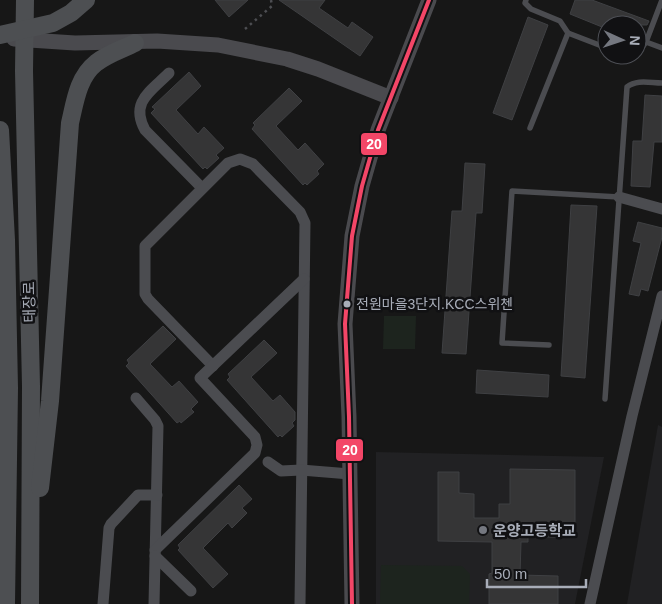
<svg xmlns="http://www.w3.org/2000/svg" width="662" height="604" font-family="Arial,'Noto Sans KR',sans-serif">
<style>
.built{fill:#212123}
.green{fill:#1d241e}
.building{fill:#353536;stroke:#3f4043}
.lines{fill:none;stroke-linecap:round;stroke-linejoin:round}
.path{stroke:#4d4e52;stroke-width:2.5;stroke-dasharray:2.5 4;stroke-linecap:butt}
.lane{stroke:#4b4c50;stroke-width:5.5}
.street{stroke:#4b4c50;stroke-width:11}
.secondary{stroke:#4a4a4e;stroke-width:15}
.primary{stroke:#4d4f52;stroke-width:18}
.bus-1-casing{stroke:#111113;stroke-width:8}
.bus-1{stroke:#f34667;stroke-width:4}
.bus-dot{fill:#a8adb8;stroke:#111113;stroke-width:2}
.poi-dot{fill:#757880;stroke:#111113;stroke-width:2}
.labels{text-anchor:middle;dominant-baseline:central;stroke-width:5;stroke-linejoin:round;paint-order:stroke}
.bus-label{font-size:14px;fill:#a8adb8;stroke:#111113;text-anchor:start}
.street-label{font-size:15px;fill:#a8adb8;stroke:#111113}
.poi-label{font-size:15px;font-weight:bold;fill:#a8adb8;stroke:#111113;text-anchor:start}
.line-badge{stroke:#111113;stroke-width:2}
.badge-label{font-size:14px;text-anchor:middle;font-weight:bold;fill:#fff}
</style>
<rect width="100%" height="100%" fill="#171717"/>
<g class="built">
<path d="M658 425 662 427V604H627Z"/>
<path d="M376 452 604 457 575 604H376Z"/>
</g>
<g class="green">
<path d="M384 316H416L415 349H383Z"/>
<path d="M381 565 462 566 470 574 469 604H380Z"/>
</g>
<g class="building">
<path d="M215 0H248L229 17Z"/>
<path d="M279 0H325L319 8 348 28 352 22 373 37 360 56Z"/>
<path d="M575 0H592L649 21 647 25H607V29L570 14Z"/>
<path d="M528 17 548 25 512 120 493 113Z"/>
<path d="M189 72 201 86 176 110 198 134 204 127 224 148 216 155 219 158 207 169 205 167 203 169 151 113 155 109 152 107Z"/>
<path d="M289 88 302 101 276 126 298 150 305 143 324 164 317 171 319 174 307 185 305 183 303 185 252 129 255 125 253 123Z"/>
<path d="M645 95 662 96V142H654L650 187 631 186 633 141H642Z"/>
<path d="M465 163 485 164 482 213H476L466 354 442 353 452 211H462Z"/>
<path d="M571 205 597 206 585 378 561 376Z"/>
<path d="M638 222 662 228V237L648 291 641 289 639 296 629 294 641 243 633 241Z"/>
<path d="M163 326 176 339 150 364 172 387 179 381 198 402 191 409 194 412 181 423 180 421 177 423 126 366 129 363 127 360Z"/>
<path d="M264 340 277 353 251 377 273 401 280 395 295 412V420L292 423 294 426 282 437 280 435 278 437 227 380 230 377 228 374Z"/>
<path d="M477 370 549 375 548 397 476 393Z"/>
<path d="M510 469 575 470V523H566L565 537H528V542H521L520 575 558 576V604H489V574L492 573V542L438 541V472H459V493L474 494V518H499V504H510Z"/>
<path d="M239 485 252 499 242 508 247 513 232 528 228 523 203 548 228 574 213 588 178 550 180 548 178 545Z"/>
</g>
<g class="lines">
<path class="path" d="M245 29 272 6 271 0"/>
<g class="lane">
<path d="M526 0 525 3 531 9 560 21 568 33 607 48"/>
<path d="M646 42 662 48"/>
<path d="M637 54 646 42 662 0"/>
<path d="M625 55 629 56 633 55"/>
<path d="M530 128 568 33"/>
<path d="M549 345 502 343 512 191 619 197"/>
<path d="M605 399 627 87C637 79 650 83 662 83"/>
</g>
<g class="street">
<path d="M169 73C150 92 130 102 145 130L202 188"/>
<path d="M619 197 662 209"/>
<path d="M213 366 148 299 145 294V246L228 163 240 159 253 164 300 212 305 223 300 604"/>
<path d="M136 398 155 420 158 426 154 604"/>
<path d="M268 462 281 471 301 470 350 474"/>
<path d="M155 550 255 453 257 445 255 437 200 378 304 279"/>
<path d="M155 556 191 591"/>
<path d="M103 604 109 528 111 524 138 495H157"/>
<path d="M590 604 632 416 662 296"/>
</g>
<g class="secondary">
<path d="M14 39 75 43 157 41 218 45 287 59 318 69 391 98"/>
<path d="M352 604 349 417 345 324 352 236 362 186 378 130 429 0"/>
</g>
<g class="primary">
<path d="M25 0 24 71 31 386 30 604"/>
<path d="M0 35 53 23 71 13 86 0"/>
<path d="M0 130 6 240 9 388 6 604"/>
<path d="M40 488 50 401 70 123C75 102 78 77 96 63 107 54 123 49 135 43"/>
</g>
<g class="bus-1-casing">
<path id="bus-1" d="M352 604 349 417 345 324 352 236 362 186 378 130 429 0"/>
</g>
<use href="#bus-1" class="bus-1"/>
</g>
<circle class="bus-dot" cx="347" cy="304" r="4.5"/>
<circle class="poi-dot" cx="483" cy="530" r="5"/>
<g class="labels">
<g class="bus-label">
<text x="356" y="304">전원마을3단지.KCC스위첸</text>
</g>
<g class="street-label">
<text transform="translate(29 302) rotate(-91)">태장로</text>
</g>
<g class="poi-label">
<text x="493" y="530">운양고등학교</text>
</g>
</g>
<g class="line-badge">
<rect x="360" y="132" width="28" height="24" rx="5" fill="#f34667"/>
<rect x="335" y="438" width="29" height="24" rx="5" fill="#f34667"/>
</g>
<g class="badge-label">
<text x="374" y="149">20</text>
<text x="350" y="455">20</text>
</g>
<g transform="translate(622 40) rotate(93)"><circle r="24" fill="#111113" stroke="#4d4f55"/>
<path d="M0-4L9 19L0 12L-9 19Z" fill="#757880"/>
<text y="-8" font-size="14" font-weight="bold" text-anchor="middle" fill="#a8adb8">N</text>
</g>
<path d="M487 579v8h99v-8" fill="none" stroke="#a8adb8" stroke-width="2.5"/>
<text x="494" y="579" font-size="15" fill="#a8adb8" stroke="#111113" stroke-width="4" paint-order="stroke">50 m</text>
</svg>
